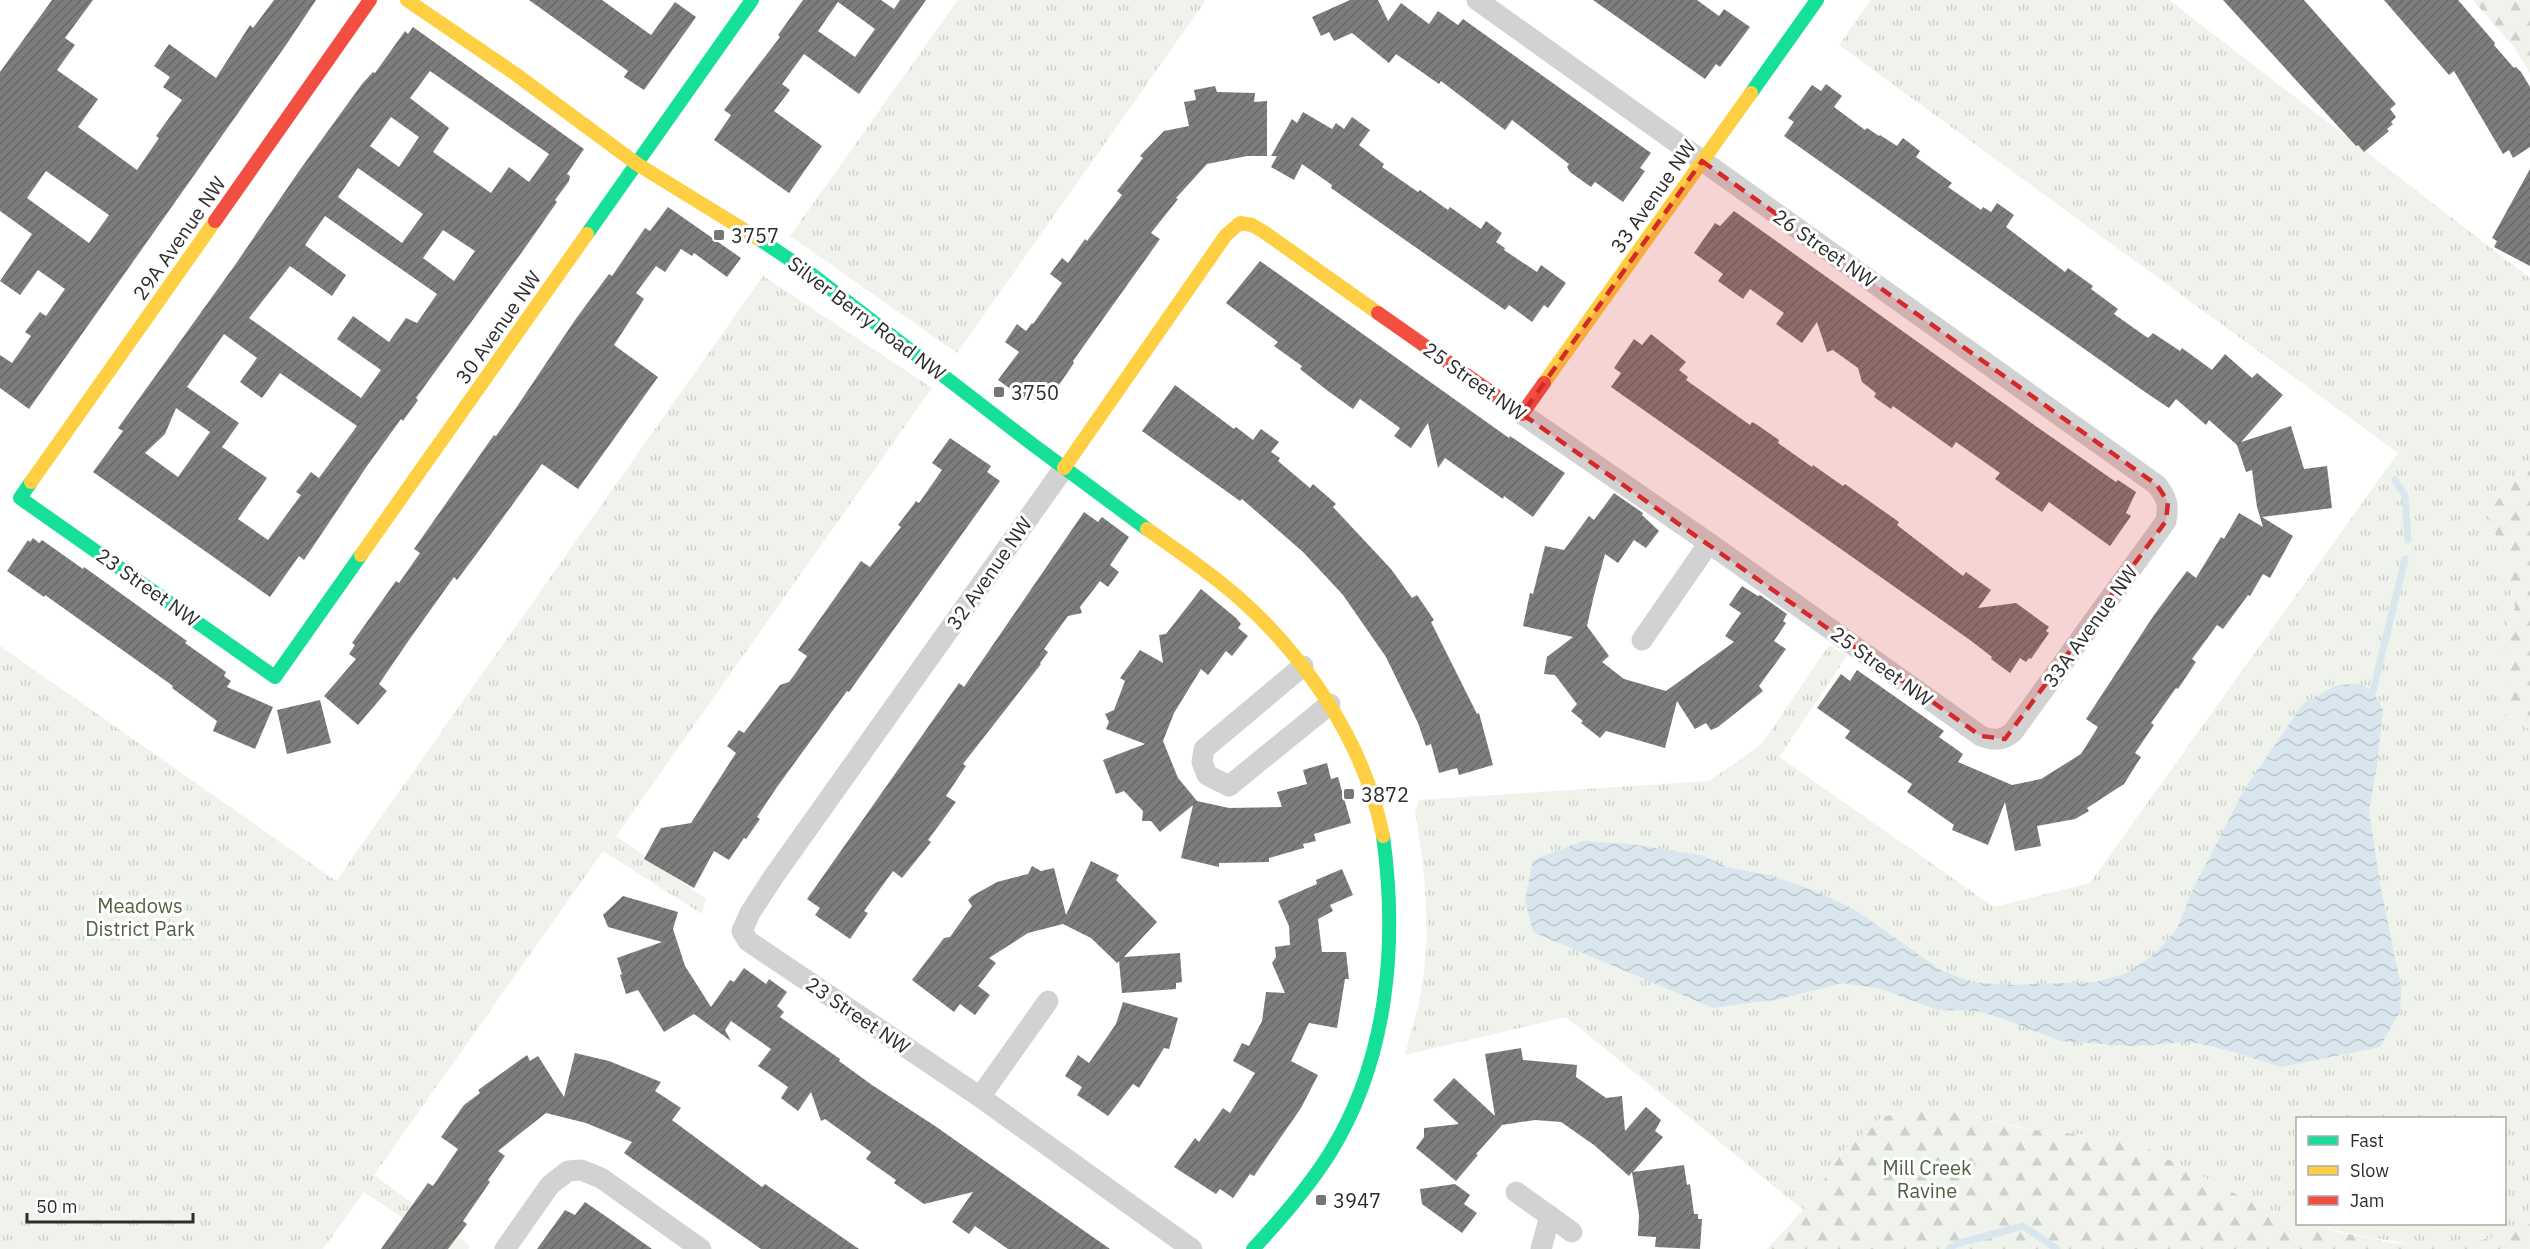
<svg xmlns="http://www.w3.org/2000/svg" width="2530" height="1249" font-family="'IBM Plex Sans',sans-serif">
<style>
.forest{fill:url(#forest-firs)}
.park{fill:url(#park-tufts)}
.water{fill:url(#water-waves)}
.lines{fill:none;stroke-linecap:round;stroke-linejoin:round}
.stream{stroke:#dae6ee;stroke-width:7}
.building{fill:url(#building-hatch);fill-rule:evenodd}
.street{stroke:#d2d2d2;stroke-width:21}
.fast{stroke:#16e098;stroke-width:14}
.slow{stroke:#ffcf43;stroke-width:14}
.jam{stroke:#f24e42;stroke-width:14}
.marked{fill:#d62828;fill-opacity:0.2;stroke:#d62828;stroke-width:4.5;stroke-dasharray:12 8;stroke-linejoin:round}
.poi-dot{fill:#767676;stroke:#fff;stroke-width:2}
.labels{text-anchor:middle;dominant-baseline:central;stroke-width:6;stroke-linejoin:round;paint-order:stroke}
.street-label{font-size:20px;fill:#2d2d2d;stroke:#fff}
.poi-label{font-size:20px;fill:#2d2d2d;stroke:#fff;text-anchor:start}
.park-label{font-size:20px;fill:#516240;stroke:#fff}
</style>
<defs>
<pattern id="forest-firs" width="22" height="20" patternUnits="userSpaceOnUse" patternTransform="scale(1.5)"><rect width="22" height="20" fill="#f0f2ec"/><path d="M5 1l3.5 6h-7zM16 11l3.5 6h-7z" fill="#ced0cb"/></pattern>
<pattern id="park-tufts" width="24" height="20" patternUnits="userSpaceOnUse" patternTransform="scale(1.5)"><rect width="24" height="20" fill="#f0f2ec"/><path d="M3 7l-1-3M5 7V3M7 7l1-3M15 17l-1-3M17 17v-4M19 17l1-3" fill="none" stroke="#ced0cb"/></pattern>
<pattern id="water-waves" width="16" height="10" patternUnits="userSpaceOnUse" patternTransform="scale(1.5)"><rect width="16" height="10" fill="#dae6ee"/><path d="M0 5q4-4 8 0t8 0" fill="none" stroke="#bbc6cc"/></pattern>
<pattern id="building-hatch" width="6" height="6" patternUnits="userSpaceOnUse" patternTransform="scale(1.5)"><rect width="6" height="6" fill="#7e7e7e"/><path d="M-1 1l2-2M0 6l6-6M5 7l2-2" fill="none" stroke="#686868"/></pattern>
</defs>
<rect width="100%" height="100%" fill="#fff"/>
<g class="forest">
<path d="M2473 0H2530V73L2513 46Z"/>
<path d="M2530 458V730L2504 713 2503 635 2515 607 2491 518 2487 514Z"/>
<path d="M1926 1106 2026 1129 2125 1139 2145 1147 2259 1206 2297 1218 2298 1224H2313L2338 1232 2393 1243 2466 1244 2530 1224V1249H1767L1803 1210 1844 1150 1882 1117Z"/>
</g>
<g class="park">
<path d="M958 0H1206L957 353 790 236Z"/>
<path d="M1871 0H2169L2530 278V458L2487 514 2491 518 2515 607 2503 635 2504 713 2530 730V1224C2510 1230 2489 1239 2468 1244 2426 1249 2354 1237 2313 1224H2504V1118H2298L2297 1218 2259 1206 2145 1147 2125 1139 2029 1129 1926 1106 1882 1117 1844 1150 1803 1210 1566 1017 1405 1055C1410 1034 1417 1013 1421 992 1432 932 1425 872 1415 812L1419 800 1709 781 1761 745 1829 645 1847 656 1779 757 1994 907 2090 883 2398 453 1839 45Z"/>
<path d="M763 276 932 388 616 836 706 899 702 914 603 851 374 1175 470 1246 468 1249H450L364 1192 323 1249H0V646L336 881Z"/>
</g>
<path class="water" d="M2360 684 2373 691 2383 710 2377 766 2369 811 2380 884 2401 987 2400 1011 2380 1047 2281 1067 2227 1050 2192 1042 2132 1046 2061 1041 1998 1017 1977 1011 1938 1010 1881 989 1843 983 1780 999 1713 1008 1533 932 1525 900 1533 860 1583 841 1629 844 1701 855 1727 867 1768 875 1813 890 1854 909 1941 970 1971 982 2008 985 2096 982 2127 973 2155 954 2177 929 2193 889 2244 790 2303 704 2337 685Z"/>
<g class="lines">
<g class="stream">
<path d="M2395 480 2405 496 2408 540"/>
<path d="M2373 691 2405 559"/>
<path d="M1949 1249 1956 1244 2023 1226 2057 1249"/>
</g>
</g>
<g class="building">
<path d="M52 0H93L65 38 75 45 57 70 98 99 78 127 137 170 159 138 156 136 182 100 163 87 170 77 154 66 169 44 216 78 250 25 253 28 274 0H316L286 45 29 409 0 388V355L12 363 31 336 25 332 40 312 46 316 65 289 38 270 20 295 0 281 32 234 0 211V72ZM46 171 109 215 89 243 27 198Z"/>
<path d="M529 0H602L651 35 675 2 696 17 644 90 624 77 628 71Z"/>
<path d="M803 0H881L894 9 900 0H926L859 94 804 54 782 84 790 90 774 111 822 146 789 193 714 140 731 115 724 110 780 37 778 35ZM838 2 875 29 855 57 818 31Z"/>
<path d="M1350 0H1378L1388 21 1401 3 1429 24 1438 11 1458 25 1463 19 1651 153 1640 168 1645 171 1623 202 1595 182 1591 187 1570 172 1567 167 1569 164 1512 120 1505 130 1441 81 1439 84 1396 54 1389 63 1352 33 1334 41 1329 32 1321 36 1312 17Z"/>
<path d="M1593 0H1697L1719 16 1724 9 1750 27 1720 67 1716 64 1705 79Z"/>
<path d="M2223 0H2304L2396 104 2390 109 2396 117 2391 122 2393 124 2387 129 2389 131 2364 152 2358 145 2356 146Z"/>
<path d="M2384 0H2458L2495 43 2494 45 2514 68 2516 67 2521 72 2530 87V147L2513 158 2509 150 2503 154 2454 71 2449 75Z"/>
<path d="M413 27 584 149 567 174 570 176 569 181 555 200 557 202 522 252 416 398 418 400 403 421 401 419 367 466 304 560 299 556 270 597 93 472 123 431 118 428 235 265 299 171 362 84 373 72 375 73 405 31 408 34ZM430 71 549 154 529 182 509 167 491 193 433 152 449 128 410 98ZM391 117 419 137 399 167 370 146ZM358 168 423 214 402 243 338 197ZM325 216 437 294 417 323 406 318 389 342 353 316 337 339 381 370 361 398 249 318 290 266 332 296 346 275 305 245ZM443 230 475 251 454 281 423 258ZM224 334 257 358 240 382 262 398 280 373 357 426 319 478 311 472 296 492 301 495 268 540 238 519 267 478 222 447 239 423 187 387ZM176 408 210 432 178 477 145 453 165 434Z"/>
<path d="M1826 84 1842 96 1834 107 1865 130 1867 128 1879 136 1880 135 1897 146 1903 138 1920 151 1916 157 1952 183 1948 187 1981 210 1983 207 1991 212 1997 203 2014 215 2006 227 2065 272 2068 268 2093 286 2091 289 2118 309 2114 314 2148 338 2153 333 2180 351 2182 348 2212 370 2225 354 2252 378 2257 373 2283 395 2241 442 2291 426 2304 469 2327 466 2332 508 2262 517 2293 536 2270 578 2263 574 2250 596 2248 595 2223 629 2217 625 2192 659 2196 662 2178 689 2176 688 2151 723 2154 725 2135 753 2141 757 2124 784 2087 808 2089 811 2075 819 2037 826 2041 846 2015 851 2005 802 1988 845 1952 830 1954 825 1907 792 1912 784 1845 738 1850 731 1817 708 1841 674 1850 681 1857 670 1944 731 1939 737 1963 754 1958 762 2012 785 2041 779 2081 754 2098 727 2086 719 2154 615 2187 571 2196 578 2221 537 2224 539 2239 513 2263 527 2257 507 2252 470 2246 472 2237 445 2209 420 2206 425 2176 399 2169 408 2145 392 1784 136 1794 122 1788 118 1812 85 1821 91Z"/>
<path d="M1215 86 1217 92 1255 93 1254 102 1267 101V156H1247L1207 164 1176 198 1178 199 1151 233 1160 239 1073 361 1074 363 1061 382 1044 403 1031 393 1026 400 998 380 1019 352 1005 342 1017 324 1026 331 1032 323 1033 324 1062 283 1050 274 1062 258 1068 263 1085 239 1087 241 1122 195 1117 191 1143 158 1140 156 1164 131 1189 126 1184 102 1196 100 1194 90Z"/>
<path d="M1303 112 1332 129 1336 123 1344 129 1352 117 1370 130 1359 145 1384 164 1382 167 1418 192 1420 190 1448 210 1450 207 1481 229 1486 221 1502 233 1496 242 1505 248 1504 250 1537 272 1541 265 1566 283 1548 308 1544 305 1532 322 1509 305 1505 310 1331 188 1332 185 1302 164 1294 180 1271 167 1277 156H1271L1292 119 1297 123Z"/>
<path d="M2530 169V266L2494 247 2497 241 2492 238Z"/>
<path d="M668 207 741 258 727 277 694 253 692 256 681 249 665 272 656 266 636 293 644 299 614 345 658 377 578 489 542 464 475 556 457 580 454 577 409 640 379 684 387 691 358 725 324 696 356 659 349 654 355 645 352 643 396 581 399 583 420 553 414 549 494 435 496 436 516 408 575 320 609 274 612 276 645 228 650 231Z"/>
<path d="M1734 211 2030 422 2116 482 2118 480 2136 492 2126 513 2131 516 2110 546 2049 502 2042 512 1995 479 2000 473 1956 442 1952 448 1893 406 1891 409 1874 397 1876 393 1862 382 1858 368 1833 350 1827 352 1817 322 1802 343 1776 324 1784 313 1750 289 1743 299 1718 281 1723 274 1694 253 1715 223 1720 226Z"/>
<path d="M1260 261 1509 438 1510 436 1565 473 1533 517 1504 496 1503 499 1445 458 1438 468 1428 423 1411 448 1394 436 1400 428 1360 399 1353 409 1328 391 1300 369 1302 366 1274 346 1278 342 1226 303Z"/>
<path d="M1651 334 1686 362 1679 370 1688 377 1686 380 1750 425 1752 422 1756 424 1779 440 1778 443 1812 467 1813 465 1843 486 1845 484 1899 522 1897 525 1963 576 1966 572 1991 590 1978 608 2016 603 2049 627 2046 631 2049 633 2031 659 2029 658 2026 662 2020 658 2010 673 1991 659 1992 657 1970 640 1611 387 1621 373 1614 368 1634 339 1642 345Z"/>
<path d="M1175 385 1234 429 1236 427 1253 440 1261 429 1279 442 1271 452 1280 458 1278 461 1310 488 1313 484 1336 504 1333 507 1391 569 1412 598 1417 595 1434 620 1431 622 1477 714 1479 713 1493 765 1459 775 1457 768 1439 773 1431 744 1426 746 1418 723 1386 657 1343 595 1303 552 1242 499 1240 501 1142 431Z"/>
<path d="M950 438 991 466 987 472 1000 481 849 692 847 691 777 787 757 817 760 819 746 839 744 838 729 860 714 851 694 888 644 859 661 828 691 823 736 753 727 746 739 730 744 733 780 685 789 682 795 674 807 656 798 650 861 561 870 567 901 527 898 525 914 504 916 501 919 503 942 470 932 463Z"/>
<path d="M1614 493 1643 513 1642 515 1659 531 1646 548 1634 540 1618 563 1605 554 1594 595 1587 626 1609 656 1602 662 1624 679 1666 691 1734 642 1725 636 1741 613 1729 605 1742 586 1758 596 1760 595 1787 614 1783 621 1786 623 1774 641 1786 649 1759 686 1763 691 1718 727 1711 730 1706 723 1695 729 1677 701 1665 748 1606 731 1600 738 1581 723 1583 721 1571 711 1577 704 1555 675 1544 674 1547 657 1573 637 1523 626 1530 593 1533 594 1545 546 1564 550 1589 516 1594 520Z"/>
<path d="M1084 512 1098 522 1102 517 1129 537 1110 565 1119 572 1108 587 1100 581 1080 607 1082 613 1068 616 1044 649 1048 652 1040 663 1041 664 963 764 966 766 946 796 956 802 928 840 931 842 902 878 893 871 864 911 868 913 850 939 815 915 820 908 807 899 959 683 964 687Z"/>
<path d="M33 538 39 543 42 540 83 569 84 567 187 641 185 643 226 672 224 676 231 681 227 687 273 707 255 749 213 731 217 721 172 688 173 686 45 595 44 597 7 571 28 540 30 542Z"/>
<path d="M1201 589 1236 618 1241 624 1238 628 1248 636 1232 656 1226 651 1208 675 1201 669 1174 713 1163 741 1178 778 1197 801 1229 808 1282 807 1277 792 1307 784 1303 770 1327 763 1331 779 1338 777 1351 823 1314 834 1316 841 1303 844 1304 848 1269 858V862L1219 863V867L1181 858 1193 805 1160 832 1151 821H1142L1143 811 1124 791 1116 794 1103 760 1145 744 1106 729 1109 722 1105 714 1114 710 1125 681 1120 678 1140 650 1163 663 1159 635 1166 634Z"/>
<path d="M320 700 331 743 287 754 277 710Z"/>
<path d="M1091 861 1119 875 1116 880 1157 922 1124 957 1180 953 1182 982 1176 983V989L1122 993 1119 961 1117 963 1091 938 1063 924 1028 933 989 958 996 963 978 986 990 995 975 1015 960 1004 954 1012 912 980 944 938 950 937 972 906 968 900 972 896 997 882 1028 874 1032 866 1041 871 1054 868 1066 915Z"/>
<path d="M1342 869 1353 895 1330 905 1333 911 1318 919 1322 952H1346L1349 979H1345L1337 1028 1309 1023 1291 1061 1318 1075 1301 1108 1254 1176 1250 1174 1233 1198 1220 1189 1216 1194 1174 1167 1195 1138 1199 1142 1223 1108 1230 1113 1255 1073 1233 1061 1242 1043 1249 1046 1262 1021 1266 992 1285 993 1272 963 1276 957 1275 947 1290 945 1289 926 1278 901 1317 884 1316 880Z"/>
<path d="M623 896 678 912 673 929 685 966 711 1007 730 980 734 982 744 968 766 984 769 979 787 992 777 1006 784 1012 780 1017 840 1059 839 1061 872 1085 935 1126 1110 1249H1008L975 1226 969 1234 952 1222 973 1192 924 1204 894 1183 896 1180 866 1159 871 1152 825 1119 821 1121 811 1092 798 1111 781 1098 788 1087 758 1066 771 1049 731 1021 725 1030 731 1041 694 1014 664 1032 638 990 626 994 620 975 622 974 617 958 662 942 608 927 603 915Z"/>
<path d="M1123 1002 1178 1018 1169 1049 1164 1048 1139 1088 1133 1084 1108 1116 1077 1095 1082 1087 1065 1076 1078 1055 1089 1063 1116 1024Z"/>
<path d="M1521 1048 1523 1060 1577 1065 1576 1077 1606 1098 1622 1096 1625 1131 1646 1107 1661 1120 1655 1131 1663 1137 1633 1172 1684 1165 1687 1185 1690 1184 1694 1214H1698V1219H1702L1700 1249 1655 1247 1656 1237 1638 1236 1639 1215 1632 1172 1629 1176 1594 1145 1561 1122 1535 1120 1502 1125 1476 1154 1478 1155 1456 1181 1416 1148 1424 1137V1128L1459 1124 1433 1100 1454 1078 1495 1116 1485 1054Z"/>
<path d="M575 1053 609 1061 661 1082 655 1091 681 1108 672 1120 762 1187 765 1184 859 1249H761L624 1153 632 1142 586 1123 546 1113 498 1151 505 1156 488 1180 490 1182 463 1221 467 1224 448 1249H381L428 1183 433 1186 458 1149 441 1137 464 1105 480 1093 478 1090 527 1055 530 1061 538 1056 564 1097Z"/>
<path d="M1455 1184 1470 1195 1464 1204 1477 1213 1462 1233 1422 1204 1420 1189Z"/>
<path d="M585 1202 614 1222 652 1249H537L565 1210 575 1215Z"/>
</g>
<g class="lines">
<g class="street">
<path d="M1477 0 2157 485C2167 498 2169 505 2166 521L2013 732C2002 741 1994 741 1981 736L1709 543 1522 414"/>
<path d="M1064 468 774 876 750 913 742 931 748 941 980 1097 1192 1249"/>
<path d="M1642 640 1709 543"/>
<path d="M1303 666 1204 749 1202 762 1207 775 1229 786 1330 704"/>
<path d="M980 1097 1048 1001"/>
<path d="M1516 1192 1572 1232"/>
<path d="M505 1249 550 1185 568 1171 581 1170 601 1178 701 1249"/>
<path d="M1541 1249 1550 1216"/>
</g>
<g class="fast">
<path d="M1751 93 1817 0"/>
<path d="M587 234 752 0"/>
<path d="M759 239 810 273 1032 444 1147 529"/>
<path d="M31 482 20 498 275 677 361 555"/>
<path d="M1253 1249C1281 1219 1308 1188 1330 1153 1388 1059 1398 944 1383 836"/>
</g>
<g class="slow">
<path d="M407 0 514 73 637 164 759 239"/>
<path d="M1544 383 1751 93"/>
<path d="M1064 468 1226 235 1240 223 1252 225 1264 232 1378 313"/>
<path d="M31 482 215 221"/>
<path d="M1147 529C1178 551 1210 572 1239 598 1308 659 1365 745 1383 836"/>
<path d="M361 555 587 234"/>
</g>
<g class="jam">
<path d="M215 221 370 0"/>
<path d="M1378 313 1522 414 1544 383"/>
</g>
</g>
<path class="marked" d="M1702 161 2157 485 2168 502 2166 521 2005 739 1981 736 1522 414Z"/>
<g class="poi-dot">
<rect x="713" y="229" width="12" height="12" rx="3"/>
<rect x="993" y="386" width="12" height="12" rx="3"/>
<rect x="1343" y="788" width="12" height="12" rx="3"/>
<rect x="1315" y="1194" width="12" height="12" rx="3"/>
</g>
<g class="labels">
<g class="street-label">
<text transform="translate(1653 196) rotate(-55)">33 Avenue NW</text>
<text transform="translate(179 238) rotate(-55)">29A Avenue NW</text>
<text transform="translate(1825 248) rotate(35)">26 Street NW</text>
<text transform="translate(867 318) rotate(37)">Silver Berry Road NW</text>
<text transform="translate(498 327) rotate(-55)">30 Avenue NW</text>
<text transform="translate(1475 381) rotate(35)">25 Street NW</text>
<text transform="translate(989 573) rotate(-55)">32 Avenue NW</text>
<text transform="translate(148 587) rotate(35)">23 Street NW</text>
<text transform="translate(2090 626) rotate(-54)">33A Avenue NW</text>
<text transform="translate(1882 666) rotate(36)">25 Street NW</text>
<text transform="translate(858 1015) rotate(34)">23 Street NW</text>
</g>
<g class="poi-label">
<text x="731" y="235">3757</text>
<text x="1011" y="392">3750</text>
<text x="1361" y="794">3872</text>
<text x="1333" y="1200">3947</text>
</g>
<g class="park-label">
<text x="140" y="905">Meadows<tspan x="140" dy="23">District Park</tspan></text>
<text x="1927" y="1167">Mill Creek<tspan x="1927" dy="23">Ravine</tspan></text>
</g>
</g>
<rect x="2296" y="1117" width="210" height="108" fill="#ffffff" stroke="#ababab" stroke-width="1.5"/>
<rect x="2308" y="1136" width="30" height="9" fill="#16e098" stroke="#ababab" stroke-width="1.5"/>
<text x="2350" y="1147" font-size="18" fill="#2d2d2d">Fast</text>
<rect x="2308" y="1166" width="30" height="9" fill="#ffcf43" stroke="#ababab" stroke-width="1.5"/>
<text x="2350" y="1177" font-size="18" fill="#2d2d2d">Slow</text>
<rect x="2308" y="1196" width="30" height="9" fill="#f24e42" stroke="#ababab" stroke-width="1.5"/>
<text x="2350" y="1207" font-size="18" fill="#2d2d2d">Jam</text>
<path d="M27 1213v9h166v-9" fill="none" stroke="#2d2d2d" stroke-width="3"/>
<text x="36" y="1213" font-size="18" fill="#2d2d2d" stroke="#ffffff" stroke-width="4.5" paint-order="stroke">50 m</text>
</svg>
